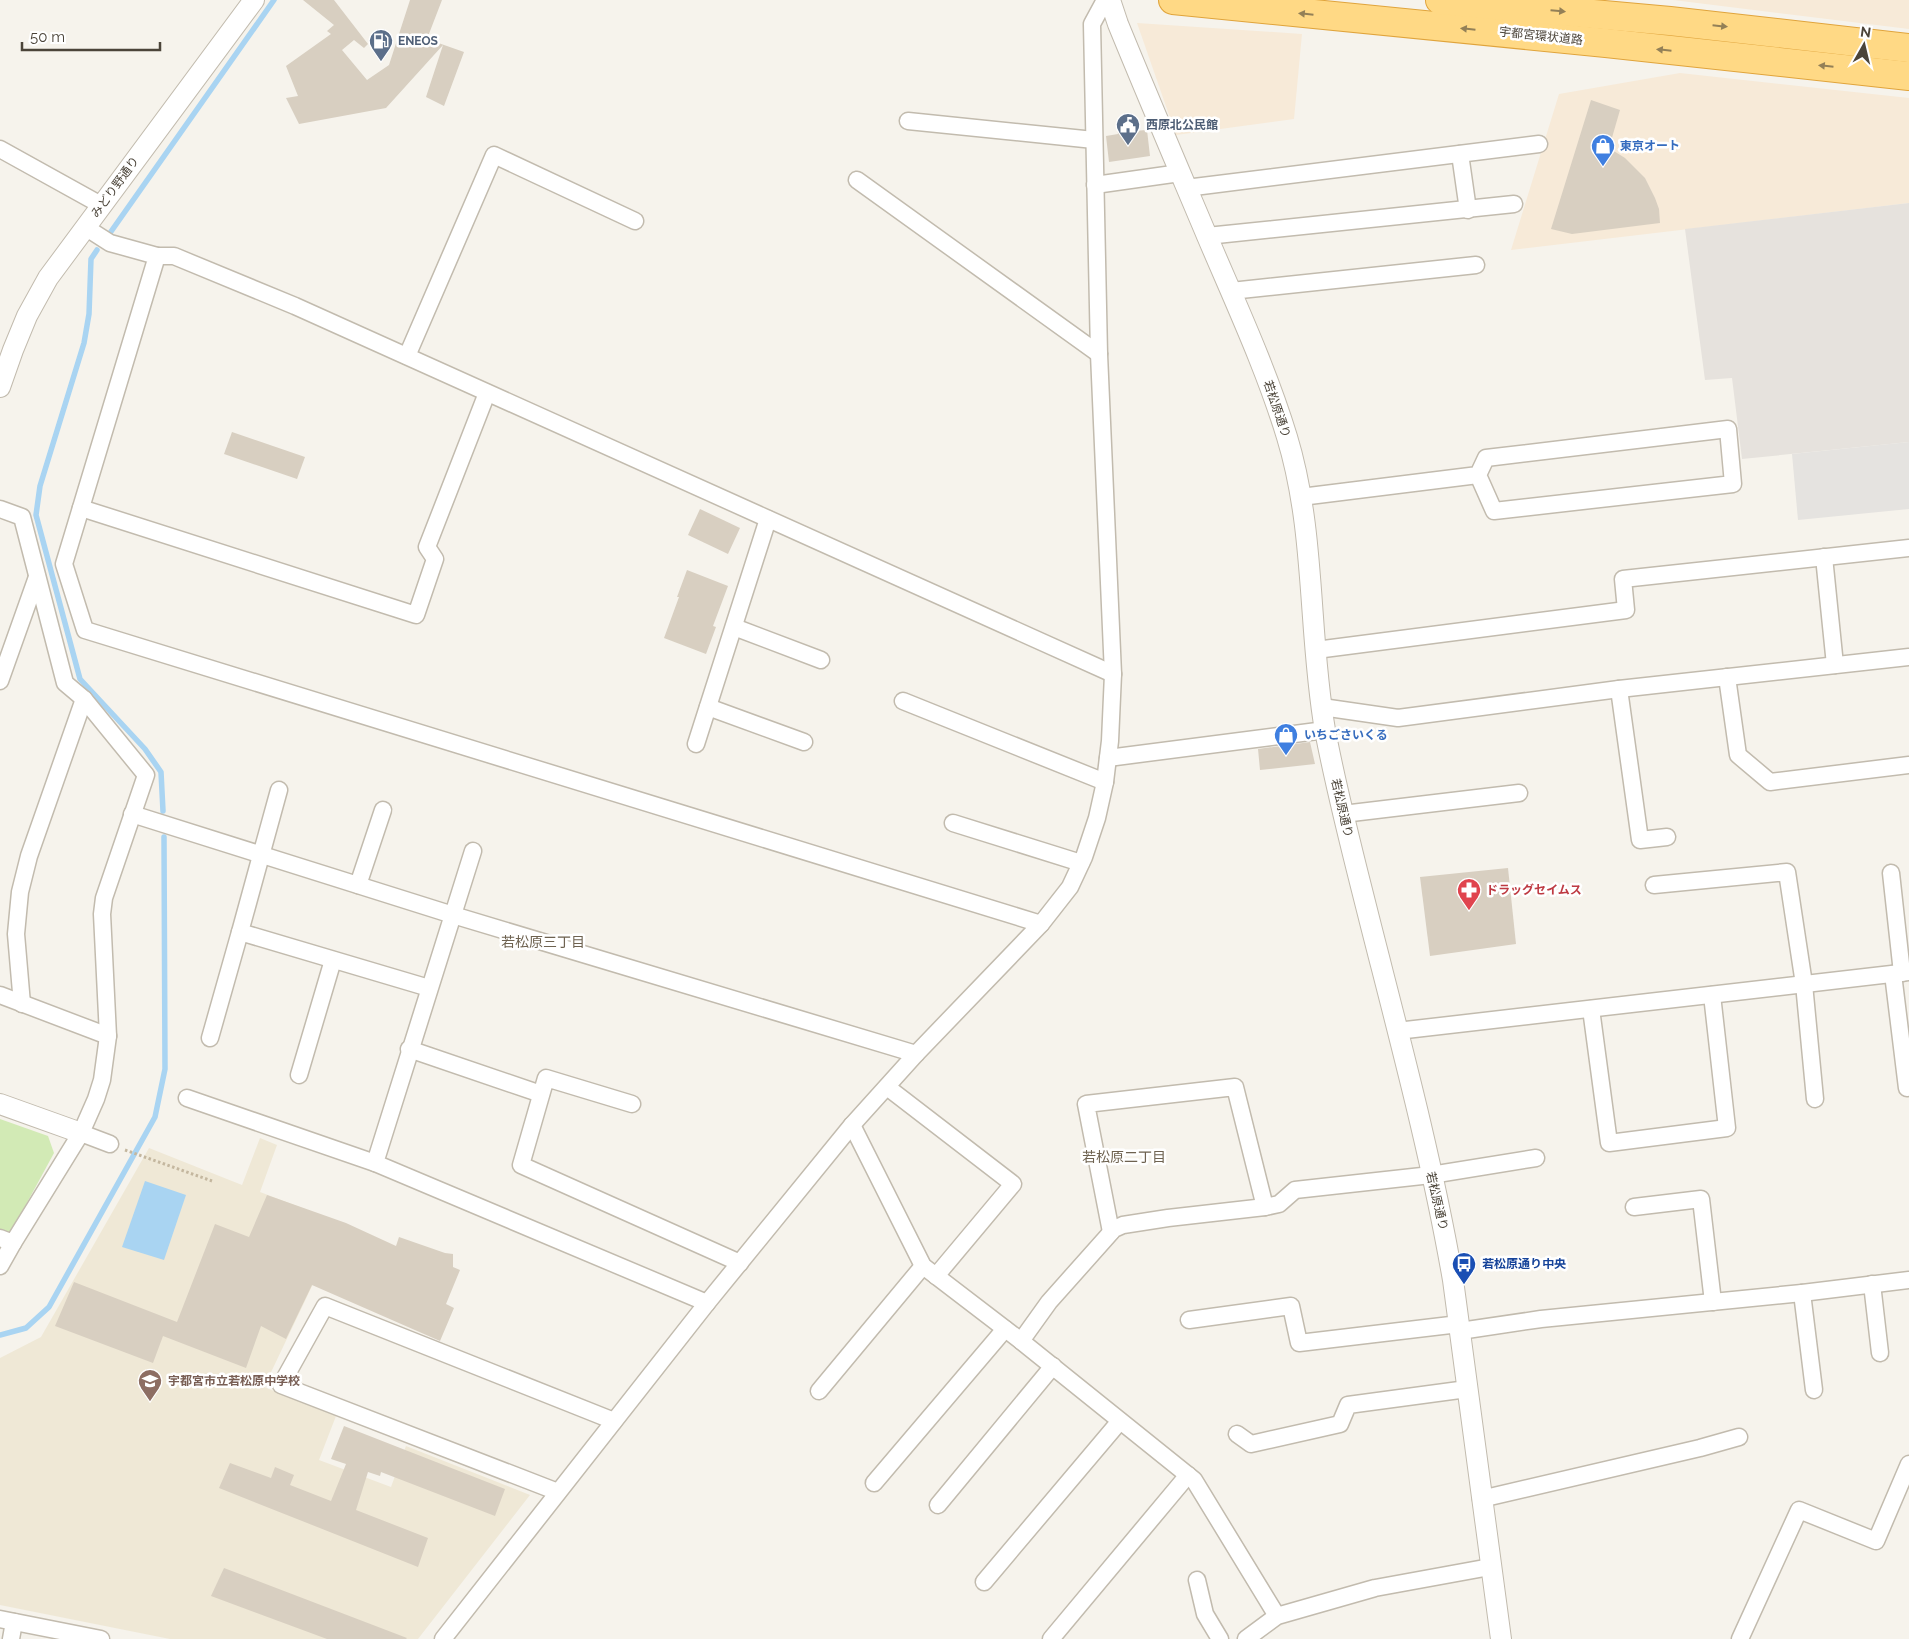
<svg xmlns="http://www.w3.org/2000/svg" width="1909" height="1639" font-family="Raleway,'Noto Sans JP',sans-serif">
<style>
.commercial{fill:#f7ead8}
.industrial{fill:#e6e2dd}
.education{fill:#efe8d6}
.green{fill:#d2eab5}
.parking{fill:#e5e3e0}
.water{fill:#a9d4f2}
.lines{fill:none;stroke-linecap:round;stroke-linejoin:round}
.stream{stroke:#a9d4f2;stroke-width:5.5}
.building{fill:#d8cfc1}
.minor-casing{stroke:#c2bbae;stroke-width:19}
.tertiary-casing{stroke:#c2bbae;stroke-width:22}
.trunk-casing{stroke:#e0a43c;stroke-width:30}
.path{stroke:#c4b79f;stroke-width:3;stroke-dasharray:2.5 2.5;stroke-linecap:butt}
.minor{stroke:#fff;stroke-width:16}
.tertiary{stroke:#fff;stroke-width:20}
.trunk{stroke:#ffd985;stroke-width:28}
.oneway{fill:#938057}
.labels{text-anchor:middle;dominant-baseline:central;stroke-width:5;stroke-linejoin:round;paint-order:stroke}
.street-label{font-size:12px;fill:#4b4439;stroke:#fff}
.service-label{font-size:12px;font-weight:bold;fill:#4e5e75;stroke:#fff;text-anchor:start}
.shop-label{font-size:12px;font-weight:bold;fill:#366cbe;stroke:#fff;text-anchor:start}
.health-label{font-size:12px;font-weight:bold;fill:#be3a42;stroke:#fff;text-anchor:start}
.transit-label{font-size:12px;font-weight:bold;fill:#164399;stroke:#fff;text-anchor:start}
.education-label{font-size:12px;font-weight:bold;fill:#785e54;stroke:#fff;text-anchor:start}
.neighbourhood-label{font-size:14px;fill:#6e6250;stroke:#fff}
</style>
<rect width="100%" height="100%" fill="#f6f3ec"/>
<g class="commercial">
<path d="M1673 0H1909V29Z"/>
<path d="M1137 23 1302 34 1294 119 1176 135Z"/>
<path d="M1680 73 1909 98V203L1511 250 1559 94Z"/>
</g>
<path class="industrial" d="M1909 203V442L1742 459 1732 378 1705 380 1685 229Z"/>
<path class="education" d="M260 1138 277 1145 260 1192 342 1223 264 1387 336 1416 319 1460 391 1487 406 1446 530 1495 418 1639H170L0 1605V1358L41 1337 149 1148 242 1185Z"/>
<path class="green" d="M0 1119 48 1136 54 1153 10 1234 0 1230Z"/>
<path class="parking" d="M1909 442V509L1798 520 1792 454Z"/>
<path class="water" d="M145 1181 186 1195 164 1260 122 1247Z"/>
<g class="lines">
<g class="stream">
<path d="M110 233 274 0"/>
<path d="M97 250 91 259 89 314 84 343 40 486 36 515 80 679 145 749 161 772 163 811"/>
<path d="M0 1335 26 1328 49 1307 155 1117 165 1069 164 837"/>
</g>
</g>
<g class="building">
<path d="M303 0H334L368 44 364 48 354 40 342 50 367 80 389 65 410 0H442L427 39 464 52 444 106 426 97 443 45 386 108 299 124 286 98 298 96 286 66 331 34 327 31 334 25Z"/>
<path d="M1591 100 1620 110 1609 148 1625 158 1645 178 1655 198 1659 209 1660 223 1572 234 1551 229Z"/>
<path d="M1132 126 1133 131 1147 130 1150 156 1109 162 1106 136 1118 134 1117 128Z"/>
<path d="M232 432 305 457 297 479 224 454Z"/>
<path d="M700 509 740 528 728 554 688 535Z"/>
<path d="M687 570 728 586 713 626 716 627 706 654 664 638 679 597H677Z"/>
<path d="M1310 742 1315 764 1260 770 1258 749Z"/>
<path d="M1508 868 1516 944 1430 956 1420 877Z"/>
<path d="M267 1195 346 1223 396 1246 399 1237 445 1253 453 1254V1267L460 1270 446 1304 454 1308 440 1341 312 1285 286 1339 261 1326 246 1368 163 1336 153 1363 55 1326 74 1282 177 1322 215 1224 249 1237Z"/>
<path d="M344 1426 505 1489 495 1516 381 1472 380 1476 368 1472 356 1510 428 1538 418 1567 219 1488 230 1463 271 1478 275 1467 294 1475 290 1485 331 1501 346 1464 331 1459Z"/>
<path d="M224 1568 407 1638 406 1639H327L211 1596Z"/>
</g>
<g class="lines">
<g class="minor-casing">
<g id="minor">
<path d="M908 121 1094 140"/>
<path d="M0 149 101 205"/>
<path d="M1460 154 1468 210"/>
<path d="M857 180 1099 354"/>
<path d="M1095 185 1180 173"/>
<path d="M1186 188 1539 144"/>
<path d="M85 227 110 243 157 256 64 564 85 630 1041 924"/>
<path d="M1207 236 1514 204"/>
<path d="M157 256H174L295 306 1113 674"/>
<path d="M1231 291 1476 265"/>
<path d="M407 356 494 155 635 221"/>
<path d="M1301 497 1478 475 1486 458 1728 429 1733 484 1494 511 1478 475"/>
<path d="M81 508 416 615 435 559 427 547 487 393"/>
<path d="M0 509 22 517 65 683 84 699 146 775 104 898 102 914 108 1036 102 1080 96 1099 81 1133 13 1243 0 1238"/>
<path d="M1824 557 1835 665"/>
<path d="M734 627 821 660"/>
<path d="M1316 650 1626 610 1623 579 1909 548"/>
<path d="M1727 677 1738 755 1770 782 1909 765"/>
<path d="M0 681 37 577"/>
<path d="M1619 689 1640 840 1667 837"/>
<path d="M903 701 1105 782"/>
<path d="M708 707 804 742"/>
<path d="M1322 707 1398 718 1619 689 1909 657"/>
<path d="M696 744 768 519"/>
<path d="M1108 758 1325 730"/>
<path d="M279 790 240 932 429 988"/>
<path d="M132 814 453 915 916 1054"/>
<path d="M1343 814 1519 793"/>
<path d="M953 823 1081 863"/>
<path d="M473 851 375 1163 707 1303"/>
<path d="M1891 873 1902 973"/>
<path d="M358 885 383 810"/>
<path d="M1654 885 1787 872 1804 984 1815 1099"/>
<path d="M1893 974 1907 1088"/>
<path d="M0 995 108 1036"/>
<path d="M22 1004 16 934 20 892 29 856 84 699"/>
<path d="M1591 1009 1609 1143 1727 1128 1712 995"/>
<path d="M1397 1031 1909 972"/>
<path d="M210 1038 240 932"/>
<path d="M409 1049 541 1094"/>
<path d="M299 1075 333 960"/>
<path d="M887 1087 1013 1184 936 1276"/>
<path d="M187 1098 375 1163"/>
<path d="M632 1104 546 1078 521 1165 740 1263"/>
<path d="M852 1125 923 1266 1021 1341 1194 1480 1277 1616"/>
<path d="M81 1133 110 1144"/>
<path d="M1634 1207 1701 1199 1713 1302"/>
<path d="M1111 1232 1086 1104 1235 1087 1265 1207"/>
<path d="M0 1266 13 1243"/>
<path d="M1872 1284 1880 1353"/>
<path d="M1802 1293 1814 1390"/>
<path d="M1189 1320 1291 1306 1299 1343 1459 1324"/>
<path d="M1460 1331 1541 1319 1802 1293 1909 1280"/>
<path d="M1021 1341 1049 1302 1114 1229 1123 1225 1168 1218 1265 1207 1279 1204 1295 1190 1431 1175 1536 1158"/>
<path d="M819 1391 923 1266"/>
<path d="M1237 1434 1251 1444 1340 1424 1348 1405 1467 1389"/>
<path d="M874 1483 1005 1329"/>
<path d="M558 1492 281 1385 325 1306 614 1421"/>
<path d="M1481 1499 1700 1448 1739 1437"/>
<path d="M938 1505 1053 1366"/>
<path d="M1197 1580 1205 1614 1220 1639"/>
<path d="M984 1582 1120 1421"/>
<path d="M0 1619 101 1639"/>
<path d="M11 1639 14 1622"/>
<path d="M443 1639 707 1303 852 1125 916 1054 1041 924 1070 887 1084 857 1097 818 1105 782 1110 741 1113 674 1099 354 1092 24 1105 0"/>
<path d="M1051 1639 1188 1475"/>
<path d="M1246 1639 1277 1616 1375 1588 1490 1567"/>
<path d="M1740 1639 1799 1510 1876 1541 1909 1464"/>
</g>
</g>
<g class="tertiary-casing">
<g id="tertiary">
<path d="M1110 0 1118 24C1147 95 1177 165 1207 236 1235 302 1266 368 1287 437 1316 532 1308 633 1325 730 1337 794 1354 858 1370 922 1400 1040 1432 1159 1453 1280L1501 1639"/>
<path d="M0 387 13 350 27 316 48 278 254 0"/>
<path d="M0 1104 81 1133"/>
</g>
</g>
<g class="trunk-casing">
<g id="trunk">
<path d="M1173 0 1606 43 1909 76"/>
<path d="M1440 0 1670 21 1909 48"/>
</g>
</g>
<path class="path" d="M125 1150 212 1181"/>
<use href="#minor" class="minor"/>
<use href="#tertiary" class="tertiary"/>
<use href="#trunk" class="trunk"/>
</g>
<defs><path id="oneway-solid" d="M-6-.8H1V-3.2L6.5 0L1 3.2V.8H-6Z" transform="scale(1.25)"/></defs>
<g class="oneway">
<use href="#oneway-solid" transform="translate(1558 11) rotate(5)"/>
<use href="#oneway-solid" transform="translate(1306 14) rotate(-174)"/>
<use href="#oneway-solid" transform="translate(1720 26) rotate(6)"/>
<use href="#oneway-solid" transform="translate(1468 29) rotate(-174)"/>
<use href="#oneway-solid" transform="translate(1664 50) rotate(-174)"/>
<use href="#oneway-solid" transform="translate(1826 66) rotate(-174)"/>
</g>
<defs>
<g id="fuel-pin" transform="scale(1.25)"><path d="M0 17L-7.5 6A9.5 9.5 0 1 1 7.5 6Z" fill="#5c6f8a" stroke="#fff"/><path d="M-5.5-6h7V0h2V4h1.3V-2.5L3-4.5l.8-.8L6-3V5H2.5V1h-1V6h-7ZM-4.2-4.7v3.2H.2V-4.7Z" fill="#fff"/></g>
<g id="civic-pin" transform="scale(1.25)"><path d="M0 17L-7.5 6A9.5 9.5 0 1 1 7.5 6Z" fill="#5c6f8a" stroke="#fff"/><path d="M-.6-6.5H3V-4.5H.6V-3L4-1V1h2V6H-6V1h2V-1L-.6-3ZM-1.2 2.5V6h2.4V2.5Z" fill="#fff"/></g>
<g id="shop-pin" transform="scale(1.25)"><path d="M0 17L-7.5 6A9.5 9.5 0 1 1 7.5 6Z" fill="#3f7fe0" stroke="#fff"/><path d="M-5-2.5h2.3a2.7 3.5 0 0 1 5.4 0H5L5.5 6h-11ZM-1.5-2.5h3a1.5 2.3 0 0 0-3 0Z" fill="#fff"/></g>
<g id="pharmacy-pin" transform="scale(1.25)"><path d="M0 17L-7.5 6A9.5 9.5 0 1 1 7.5 6Z" fill="#e0444e" stroke="#fff"/><path d="M-2-6h4v4h4v4h-4v4h-4v-4h-4v-4h4Z" fill="#fff"/></g>
<g id="bus-pin" transform="scale(1.25)"><path d="M0 17L-7.5 6A9.5 9.5 0 1 1 7.5 6Z" fill="#1a4fb4" stroke="#fff"/><path d="M-5-6H5V4H4V6H2V4H-2V6H-4V4H-5ZM-3.5-4V0h7V-4ZM-3.5 1.2v1.5H-2V1.2ZM2 1.2v1.5H3.5V1.2Z" fill="#fff"/></g>
<g id="school-pin" transform="scale(1.25)"><path d="M0 17L-7.5 6A9.5 9.5 0 1 1 7.5 6Z" fill="#8d6e63" stroke="#fff"/><path d="M0-5L7-2L0 1L-7-2ZM-4 1L0 2.5L4 1V4Q0 6-4 4Z" fill="#fff"/></g>
</defs>
<g fill-rule="evenodd">
<use href="#fuel-pin" x="381" y="41"/>
<use href="#civic-pin" x="1128" y="125"/>
<use href="#shop-pin" x="1603" y="146"/>
<use href="#shop-pin" x="1286" y="735"/>
<use href="#pharmacy-pin" x="1469" y="890"/>
<use href="#bus-pin" x="1464" y="1264"/>
<use href="#school-pin" x="150" y="1381"/>
</g>
<g class="labels">
<g class="street-label">
<text transform="translate(1541 36) rotate(6)">宇都宮環状道路</text>
<text transform="translate(115 187) rotate(-54)">みどり野通り</text>
<text transform="translate(1277 409) rotate(71)">若松原通り</text>
<text transform="translate(1342 808) rotate(77)">若松原通り</text>
<text transform="translate(1437 1201) rotate(77)">若松原通り</text>
</g>
<g class="service-label">
<text x="398" y="41">ENEOS</text>
<text x="1146" y="125">西原北公民館</text>
</g>
<g class="shop-label">
<text x="1620" y="146">東京オート</text>
<text x="1304" y="735">いちごさいくる</text>
</g>
<g class="health-label">
<text x="1486" y="890">ドラッグセイムス</text>
</g>
<g class="transit-label">
<text x="1482" y="1264">若松原通り中央</text>
</g>
<g class="education-label">
<text x="168" y="1381">宇都宮市立若松原中学校</text>
</g>
<g class="neighbourhood-label">
<text x="543" y="942">若松原三丁目</text>
<text x="1124" y="1157">若松原二丁目</text>
</g>
</g>
<g transform="translate(1864 45) rotate(8)" stroke="#ffffff" stroke-width="4" paint-order="stroke">
<path d="M0-4L9 19L0 12L-9 19Z" fill="#4b4439"/>
<text y="-8" font-size="14" font-weight="bold" text-anchor="middle" fill="#4b4439">N</text>
</g>
<path d="M22 42v8h138v-8" fill="none" stroke="#4b4439" stroke-width="2.5"/>
<text x="30" y="42" font-size="15" fill="#4b4439" stroke="#ffffff" stroke-width="4" paint-order="stroke">50 m</text>
</svg>
